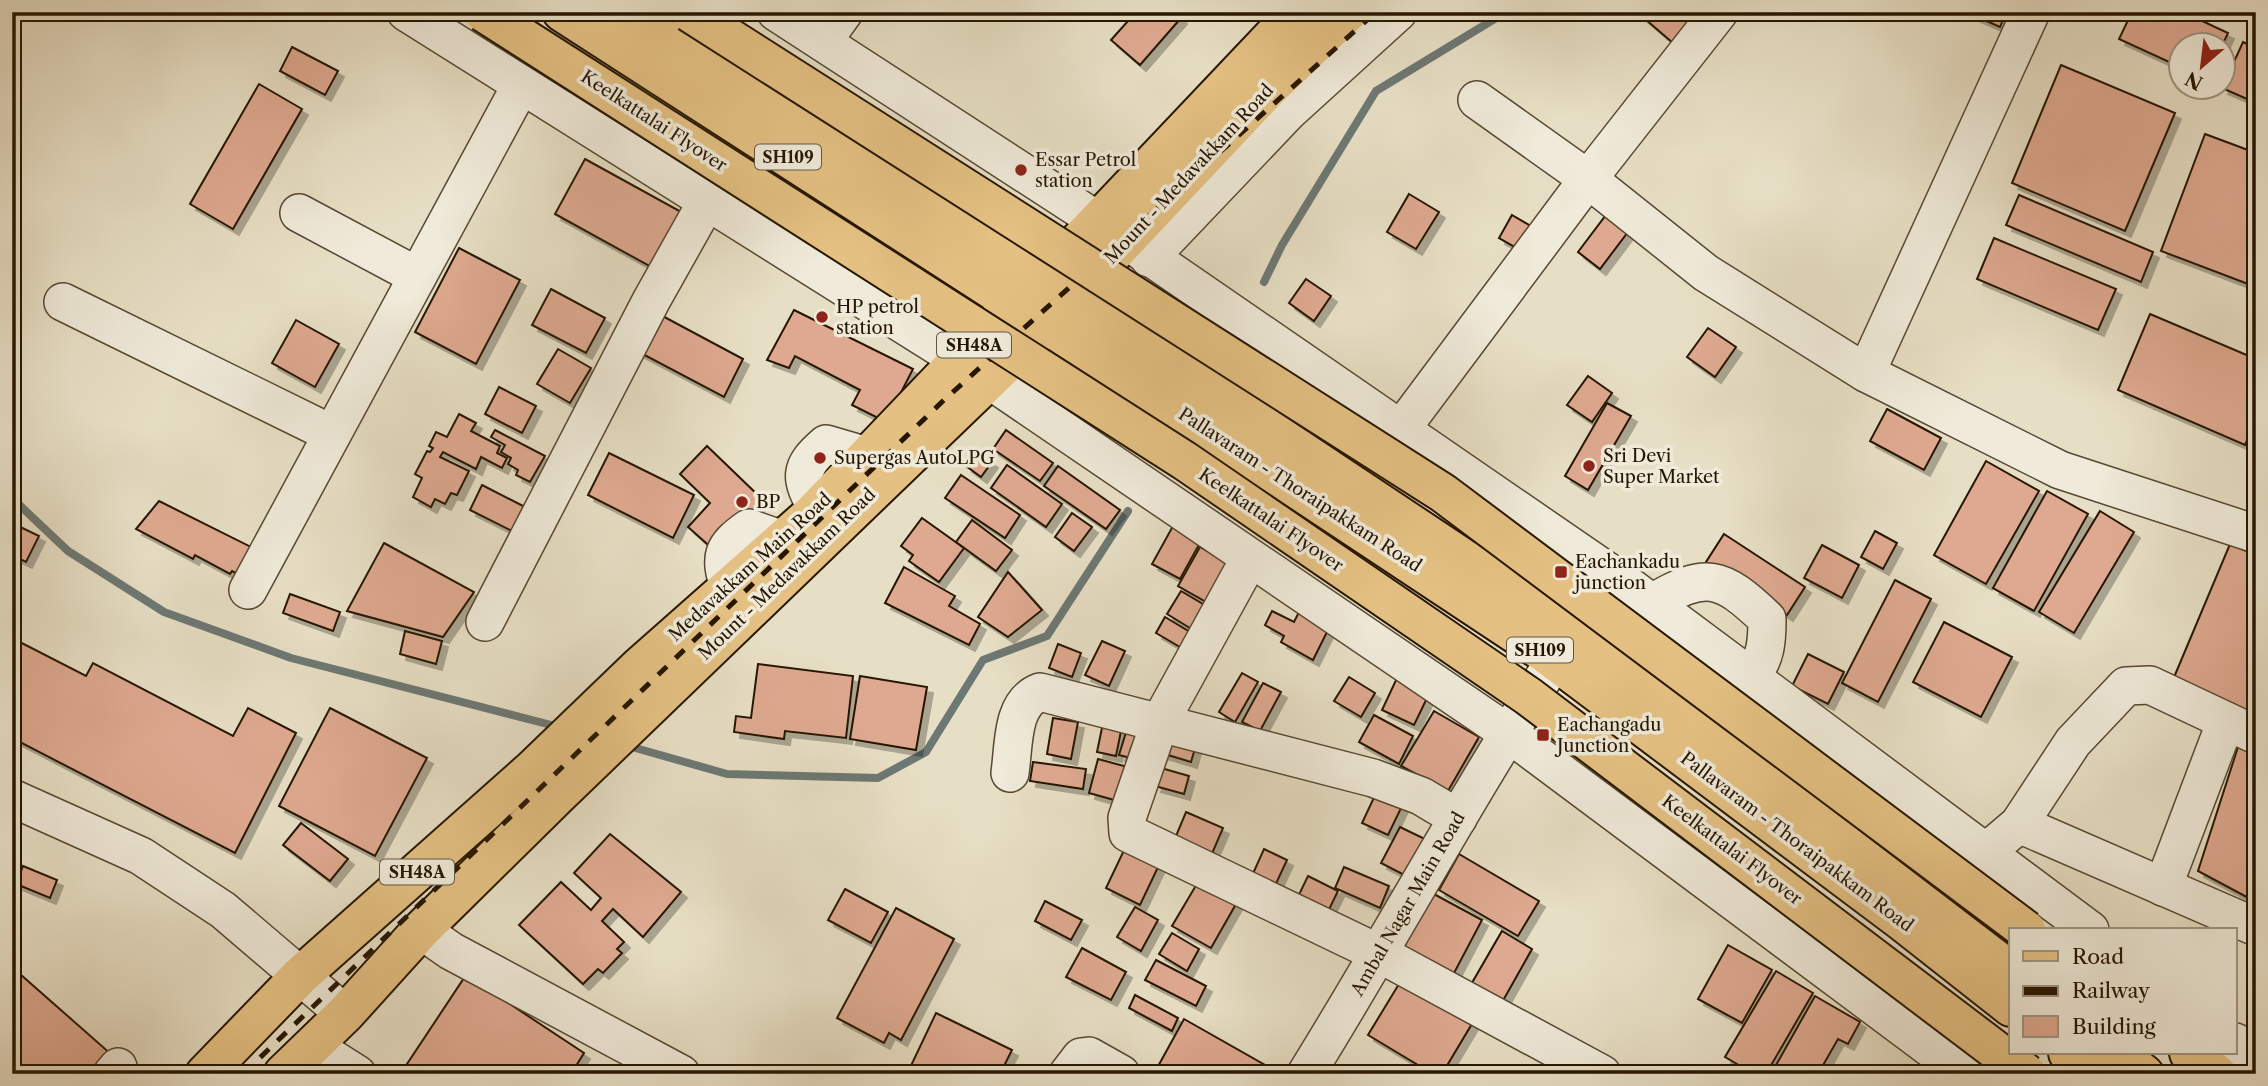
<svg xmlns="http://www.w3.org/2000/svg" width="2268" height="1086" font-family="'Libre Caslon Text',serif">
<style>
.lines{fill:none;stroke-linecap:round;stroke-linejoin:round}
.stream{stroke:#6d7874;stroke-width:8}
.building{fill:#dea990;stroke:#261601;stroke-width:2;filter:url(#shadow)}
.minor-casing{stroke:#564832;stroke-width:40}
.major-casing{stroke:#261601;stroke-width:42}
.minor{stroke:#efead9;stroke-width:37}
.major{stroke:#e4c082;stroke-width:38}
.rail{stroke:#261601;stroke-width:5;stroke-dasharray:12 12;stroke-linecap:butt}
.major-bridge-casing{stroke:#261601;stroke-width:42;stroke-linecap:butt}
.major-bridge{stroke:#e4c082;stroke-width:38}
.poi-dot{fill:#8f2418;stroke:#efead9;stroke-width:2.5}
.labels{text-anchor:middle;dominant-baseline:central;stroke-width:7;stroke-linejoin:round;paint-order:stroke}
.shield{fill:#efead9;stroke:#625642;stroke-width:2}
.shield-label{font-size:16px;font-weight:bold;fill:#261601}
.street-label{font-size:18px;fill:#261601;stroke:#efead9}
.poi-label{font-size:18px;fill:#261601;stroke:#efead9;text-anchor:start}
</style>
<defs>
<filter id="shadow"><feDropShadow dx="6" dy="6" stdDeviation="0" flood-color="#0004"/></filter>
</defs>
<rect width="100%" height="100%" fill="#e7dfc5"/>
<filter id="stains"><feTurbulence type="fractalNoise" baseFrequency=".00286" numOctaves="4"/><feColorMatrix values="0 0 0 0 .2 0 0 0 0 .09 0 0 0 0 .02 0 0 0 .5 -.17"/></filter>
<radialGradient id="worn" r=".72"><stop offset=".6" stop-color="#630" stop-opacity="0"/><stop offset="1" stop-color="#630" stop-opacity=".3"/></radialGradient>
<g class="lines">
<g class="stream">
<path d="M1264 282 1282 245 1376 91 1506 12"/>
<path d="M12 498 68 551 164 612 291 658 559 727"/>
<path d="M625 745 727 774 878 778 926 752 983 660 1047 636 1128 511"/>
</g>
</g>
<g class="building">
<path d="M1136 12H1175L1181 18 1140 65 1111 40Z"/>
<path d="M1685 12 1693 19 1673 43 1638 13Z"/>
<path d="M1966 12H2006L2000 27Z"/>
<path d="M2132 12H2183L2228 33 2222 46H2180V67L2119 39Z"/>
<path d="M2243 42 2256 48V103L2222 88Z"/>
<path d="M292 47 338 71 325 95 280 71Z"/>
<path d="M2061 65 2175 113 2125 231 2012 183Z"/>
<path d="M259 84 302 109 233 229 190 204Z"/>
<path d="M2205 134 2256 153V287L2161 251Z"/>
<path d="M585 159 683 213 653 268 555 214Z"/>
<path d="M1409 194 1439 212 1416 249 1387 232Z"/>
<path d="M2019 195 2153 252 2141 282 2006 225Z"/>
<path d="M1609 211 1631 228 1600 269 1578 252Z"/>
<path d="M1512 215 1534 228 1522 251 1499 238Z"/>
<path d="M1994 238 2116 289 2098 330 1977 279Z"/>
<path d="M459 248 520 280 476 364 415 332Z"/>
<path d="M1306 279 1331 296 1314 321 1289 303Z"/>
<path d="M551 289 605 318 586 353 532 325Z"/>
<path d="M794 310 913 369 886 422 852 405 860 390 795 356 789 368 767 360Z"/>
<path d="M655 312 743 359 724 397 635 350Z"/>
<path d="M2150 314 2256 359V420L2245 445 2118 390Z"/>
<path d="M296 320 339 344 315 387 272 363Z"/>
<path d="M1708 328 1736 347 1715 377 1687 357Z"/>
<path d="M558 349 591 368 570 403 537 384Z"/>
<path d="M1588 376 1612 393 1592 422 1567 405Z"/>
<path d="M499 387 536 406 522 433 485 414Z"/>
<path d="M1607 403 1631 416 1588 490 1565 476Z"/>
<path d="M1887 409 1941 438 1924 470 1870 441Z"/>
<path d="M459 414 476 423 471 431 500 446 497 453 507 458 502 468 481 457 476 469 443 452 440 457 469 471 457 495 451 493 445 504 435 499 431 507 413 497 422 478 415 474 427 451 430 452 433 448 429 446 436 432 447 437Z"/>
<path d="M495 430 545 456 530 482 516 475 518 470 508 464 511 458 501 452 505 445 491 437Z"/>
<path d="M1006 430 1053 463 1040 481 993 449Z"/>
<path d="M707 446 763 500 715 551 688 527 710 503 680 474Z"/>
<path d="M977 451 992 462 981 477 966 466Z"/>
<path d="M609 453 694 495 673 538 588 495Z"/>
<path d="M1986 461 2039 491 1986 584 1934 555Z"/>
<path d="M1007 465 1062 504 1046 527 991 488Z"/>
<path d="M1058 466 1120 510 1106 529 1044 486Z"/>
<path d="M961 475 1020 515 1005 538 945 498Z"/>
<path d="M482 485 527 508 514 532 470 510Z"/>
<path d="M2047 491 2088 514 2034 611 1993 588Z"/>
<path d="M159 501 259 551 245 578 232 571 230 574 195 555 193 559 136 529Z"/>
<path d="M2100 511 2134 532 2074 633 2039 612Z"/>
<path d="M1072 513 1092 527 1074 551 1055 537Z"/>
<path d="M922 518 964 548 939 582 909 561 913 555 901 546Z"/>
<path d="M972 520 1012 550 996 571 956 542Z"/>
<path d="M12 523 39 536 26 562 16 557 12 564Z"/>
<path d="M1173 526 1201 541 1180 579 1152 564Z"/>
<path d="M1875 531 1897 543 1883 569 1861 557Z"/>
<path d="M1724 534 1805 587 1787 615 1706 562Z"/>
<path d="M384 543 474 592 443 637 347 611Z"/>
<path d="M2230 544 2256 555V718L2172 682Z"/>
<path d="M1822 545 1859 565 1842 598 1804 578Z"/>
<path d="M1200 547 1237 568 1215 607 1178 586Z"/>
<path d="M904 567 955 596 949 606 980 624 969 645 885 603Z"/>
<path d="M1008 572 1042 610 1008 637 978 617Z"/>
<path d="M1895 580 1931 599 1878 702 1842 683Z"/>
<path d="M1181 591 1213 610 1198 633 1167 614Z"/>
<path d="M290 594 340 612 333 631 283 613Z"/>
<path d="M1272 611 1294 622 1299 612 1329 628 1313 660 1281 642 1284 636 1265 625Z"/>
<path d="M1165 617 1195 635 1185 650 1156 633Z"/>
<path d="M1944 622 2012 657 1981 717 1913 682Z"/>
<path d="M405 631 442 641 436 664 400 654Z"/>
<path d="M12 638 86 676 93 663 233 736 248 708 296 733 235 853 12 738Z"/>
<path d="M1102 641 1125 651 1109 686 1085 675Z"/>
<path d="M1058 644 1081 653 1072 677 1049 668Z"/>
<path d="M1808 654 1844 672 1828 704 1792 686Z"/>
<path d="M758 664 853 676 846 738 785 731 784 739 734 732 736 716 751 718Z"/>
<path d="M1242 673 1258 682 1235 722 1219 712Z"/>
<path d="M860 676 927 687 916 750 850 739Z"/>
<path d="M1349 677 1375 693 1361 717 1334 701Z"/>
<path d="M1397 678 1429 694 1414 725 1382 710Z"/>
<path d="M1263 683 1281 692 1260 731 1242 722Z"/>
<path d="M330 708 427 758 375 856 279 806Z"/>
<path d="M1434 711 1479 737 1448 791 1401 766Z"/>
<path d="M1374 715 1413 736 1399 764 1359 742Z"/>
<path d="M1053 718 1078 722 1071 759 1047 754Z"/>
<path d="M1103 723 1122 726 1116 756 1097 752Z"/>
<path d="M1127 729 1145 735 1138 760 1119 755Z"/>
<path d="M1164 735 1196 745 1191 762 1158 752Z"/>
<path d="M2238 747 2256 755V902L2198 871Z"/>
<path d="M1098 759 1135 769 1125 803 1089 793Z"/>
<path d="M1033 762 1086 769 1083 789 1030 781Z"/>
<path d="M1161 768 1189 776 1184 794 1155 786Z"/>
<path d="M1377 791 1403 804 1388 835 1362 823Z"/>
<path d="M1186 812 1223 828 1208 863 1171 848Z"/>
<path d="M301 823 348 859 330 881 283 845Z"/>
<path d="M1400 827 1431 842 1412 879 1381 863Z"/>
<path d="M610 834 681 892 643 937 613 909 602 921 624 942 617 949 622 953 603 973 598 969 583 984 519 925 561 882 591 910 601 898 574 873Z"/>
<path d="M1126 846 1160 863 1140 905 1106 888Z"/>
<path d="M1264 849 1287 860 1274 888 1251 878Z"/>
<path d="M1459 854 1539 901 1518 936 1439 890Z"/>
<path d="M23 866 57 880 50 898 16 884Z"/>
<path d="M1344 867 1389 886 1380 908 1335 888Z"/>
<path d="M1308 876 1338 891 1323 922 1293 907Z"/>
<path d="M1198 882 1236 904 1211 948 1172 926Z"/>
<path d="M845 889 888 912 871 943 828 920Z"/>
<path d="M1432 893 1482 920 1453 975 1403 949Z"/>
<path d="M1045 901 1082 920 1071 940 1035 921Z"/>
<path d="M1135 907 1158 920 1141 951 1117 937Z"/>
<path d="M896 908 954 939 901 1040 889 1033 884 1043 837 1018Z"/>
<path d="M1502 931 1532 949 1500 1006 1469 988Z"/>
<path d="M1172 933 1199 949 1187 971 1159 954Z"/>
<path d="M1728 945 1772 970 1742 1023 1698 999Z"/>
<path d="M1082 948 1126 972 1111 1000 1066 977Z"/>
<path d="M1156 960 1206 986 1196 1006 1145 980Z"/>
<path d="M12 967 112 1055 95 1074H12Z"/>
<path d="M1776 971 1813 993 1766 1074H1754L1725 1057Z"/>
<path d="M1405 974 1476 1017 1442 1074H1433L1368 1035Z"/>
<path d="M466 975 584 1053 571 1074H415L405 1067Z"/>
<path d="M1135 995 1178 1018 1172 1031 1129 1008Z"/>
<path d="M1815 996 1860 1022 1848 1044 1838 1039 1818 1074H1771Z"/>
<path d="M936 1013 1012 1050 1000 1074H907Z"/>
<path d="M1184 1019 1272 1069 1270 1074H1162L1156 1070Z"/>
</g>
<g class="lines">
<g class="minor-casing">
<g id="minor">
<path d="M406 12 960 360 1508 733 1965 1074"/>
<path d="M776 12 1098 221 1633 589 2090 930"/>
<path d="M823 41 844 12"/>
<path d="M1477 100 1588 179 1706 273 1866 373 2060 470 2256 534"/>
<path d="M299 213 417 276"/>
<path d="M1149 258 1288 112 1398 12"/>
<path d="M63 302 332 434"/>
<path d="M1866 373 2031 12"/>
<path d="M1402 428 1588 179 1719 12"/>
<path d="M817 509C800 478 798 468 826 444L867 456"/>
<path d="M1250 558 1160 722 1127 818 1128 833 1380 954 1602 1074"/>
<path d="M729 587C719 556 722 547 749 528L783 540"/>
<path d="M248 590 520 87"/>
<path d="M1652 603C1706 571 1721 575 1767 619 1767 642 1766 658 1751 677"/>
<path d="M485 622 651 301 706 203"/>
<path d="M1010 773C1014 746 1011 703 1040 692L1373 778 1421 796 1458 818"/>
<path d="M12 798 141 856 223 910 345 1014"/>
<path d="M2019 824 2256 927"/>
<path d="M1985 853 2019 824 2073 742 2126 686 2150 685 2256 735"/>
<path d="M2163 887 2226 721"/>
<path d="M421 930 451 951 681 1074"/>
<path d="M2235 1042 2256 1059"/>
<path d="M313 1046 357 1074"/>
<path d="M112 1074 118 1067"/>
<path d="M1068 1074 1081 1057 1089 1056 1121 1074"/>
<path d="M1306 1074C1391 937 1467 795 1555 660"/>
</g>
</g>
<g class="major-casing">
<g id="major">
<path d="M562 12 1143 387 1546 654 1903 922 2011 1007"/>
<path d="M621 12 1043 279 1523 598 2011 971"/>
<path d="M2068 1053 2095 1074"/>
<path d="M2117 1053 2144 1074"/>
<path d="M2189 1053 2217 1074"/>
<path d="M205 1074 300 976 533 769 640 666 813 513 1012 305 1043 279 1296 12"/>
<path d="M283 1074 345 1014 421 930 557 796 1045 326 1269 88 1348 12"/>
</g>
</g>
<use href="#minor" class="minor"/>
<use href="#major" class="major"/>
<path class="rail" d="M243 1074 944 400 1376 12"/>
<g class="major-bridge-casing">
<g id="major-bridge">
<path d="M483 12 1185 461 1528 696 2027 1074"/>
<path d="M689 12 1443 493 2026 930"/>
</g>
</g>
<use href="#major-bridge" class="major-bridge"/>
</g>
<g class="poi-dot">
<circle cx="1021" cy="170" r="7"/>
<circle cx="822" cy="317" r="7"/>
<circle cx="820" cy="458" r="7"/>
<circle cx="1589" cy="466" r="7"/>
<circle cx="742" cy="502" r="7"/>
<rect x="1554" y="565" width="14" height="14" rx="3.5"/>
<rect x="1536" y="728" width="14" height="14" rx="3.5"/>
</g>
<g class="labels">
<g class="shield">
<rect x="755" y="144.5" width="66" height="25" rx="5"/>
<rect x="937" y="332.5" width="74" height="25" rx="5"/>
<rect x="1507" y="637.5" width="66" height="25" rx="5"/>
<rect x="380" y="859.5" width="74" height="25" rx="5"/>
</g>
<g class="shield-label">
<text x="788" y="157">SH109</text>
<text x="974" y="345">SH48A</text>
<text x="1540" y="650">SH109</text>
<text x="417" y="872">SH48A</text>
</g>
<g class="street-label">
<text transform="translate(654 121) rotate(33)">Keelkattalai Flyover</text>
<text transform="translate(1189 174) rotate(-47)">Mount - Medavakkam Road</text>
<text transform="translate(1300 490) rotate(33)">Pallavaram - Thoraipakkam Road</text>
<text transform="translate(1271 520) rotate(34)">Keelkattalai Flyover</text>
<text transform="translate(750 567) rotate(-42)">Medavakkam Main Road</text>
<text transform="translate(787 574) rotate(-44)">Mount - Medavakkam Road</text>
<text transform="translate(1797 842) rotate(37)">Pallavaram - Thoraipakkam Road</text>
<text transform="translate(1732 850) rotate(37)">Keelkattalai Flyover</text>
<text transform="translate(1408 904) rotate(-60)">Ambal Nagar Main Road</text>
</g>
<g class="poi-label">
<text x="1035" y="160">Essar Petrol<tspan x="1035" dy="21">station</tspan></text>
<text x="836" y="307">HP petrol<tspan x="836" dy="21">station</tspan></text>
<text x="1603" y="456">Sri Devi<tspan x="1603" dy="21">Super Market</tspan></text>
<text x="834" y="458">Supergas AutoLPG</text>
<text x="756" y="502">BP</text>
<text x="1575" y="562">Eachankadu<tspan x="1575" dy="21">junction</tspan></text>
<text x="1557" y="725">Eachangadu<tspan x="1557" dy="21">Junction</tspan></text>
</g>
</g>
<rect width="2268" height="1086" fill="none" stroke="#e7dfc5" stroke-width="42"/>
<rect x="14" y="14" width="2240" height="1058" fill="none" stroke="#261601" stroke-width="3.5"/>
<rect x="21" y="21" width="2226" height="1044" fill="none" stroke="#261601" stroke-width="2"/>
<rect x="2009" y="928" width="228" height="126" fill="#efead9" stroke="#9f9583" stroke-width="2"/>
<rect x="2023" y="951" width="35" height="10" fill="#e4c082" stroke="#9f9583" stroke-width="2"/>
<text x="2072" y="964" font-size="21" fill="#261601">Road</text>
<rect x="2023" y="986" width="35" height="10" fill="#261601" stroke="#9f9583" stroke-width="2"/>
<text x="2072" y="998" font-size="21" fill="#261601">Railway</text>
<rect x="2023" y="1016" width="35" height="21" fill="#dea990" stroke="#9f9583" stroke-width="2"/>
<text x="2072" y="1034" font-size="21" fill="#261601">Building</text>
<g transform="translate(2202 66) rotate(208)"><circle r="33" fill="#efead9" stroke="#9f9583" stroke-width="2"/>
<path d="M0-5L12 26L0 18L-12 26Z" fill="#8f2418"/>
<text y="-10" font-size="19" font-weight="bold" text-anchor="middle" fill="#261601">N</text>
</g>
<rect width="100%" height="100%" filter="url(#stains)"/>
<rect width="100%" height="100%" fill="url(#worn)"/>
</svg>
